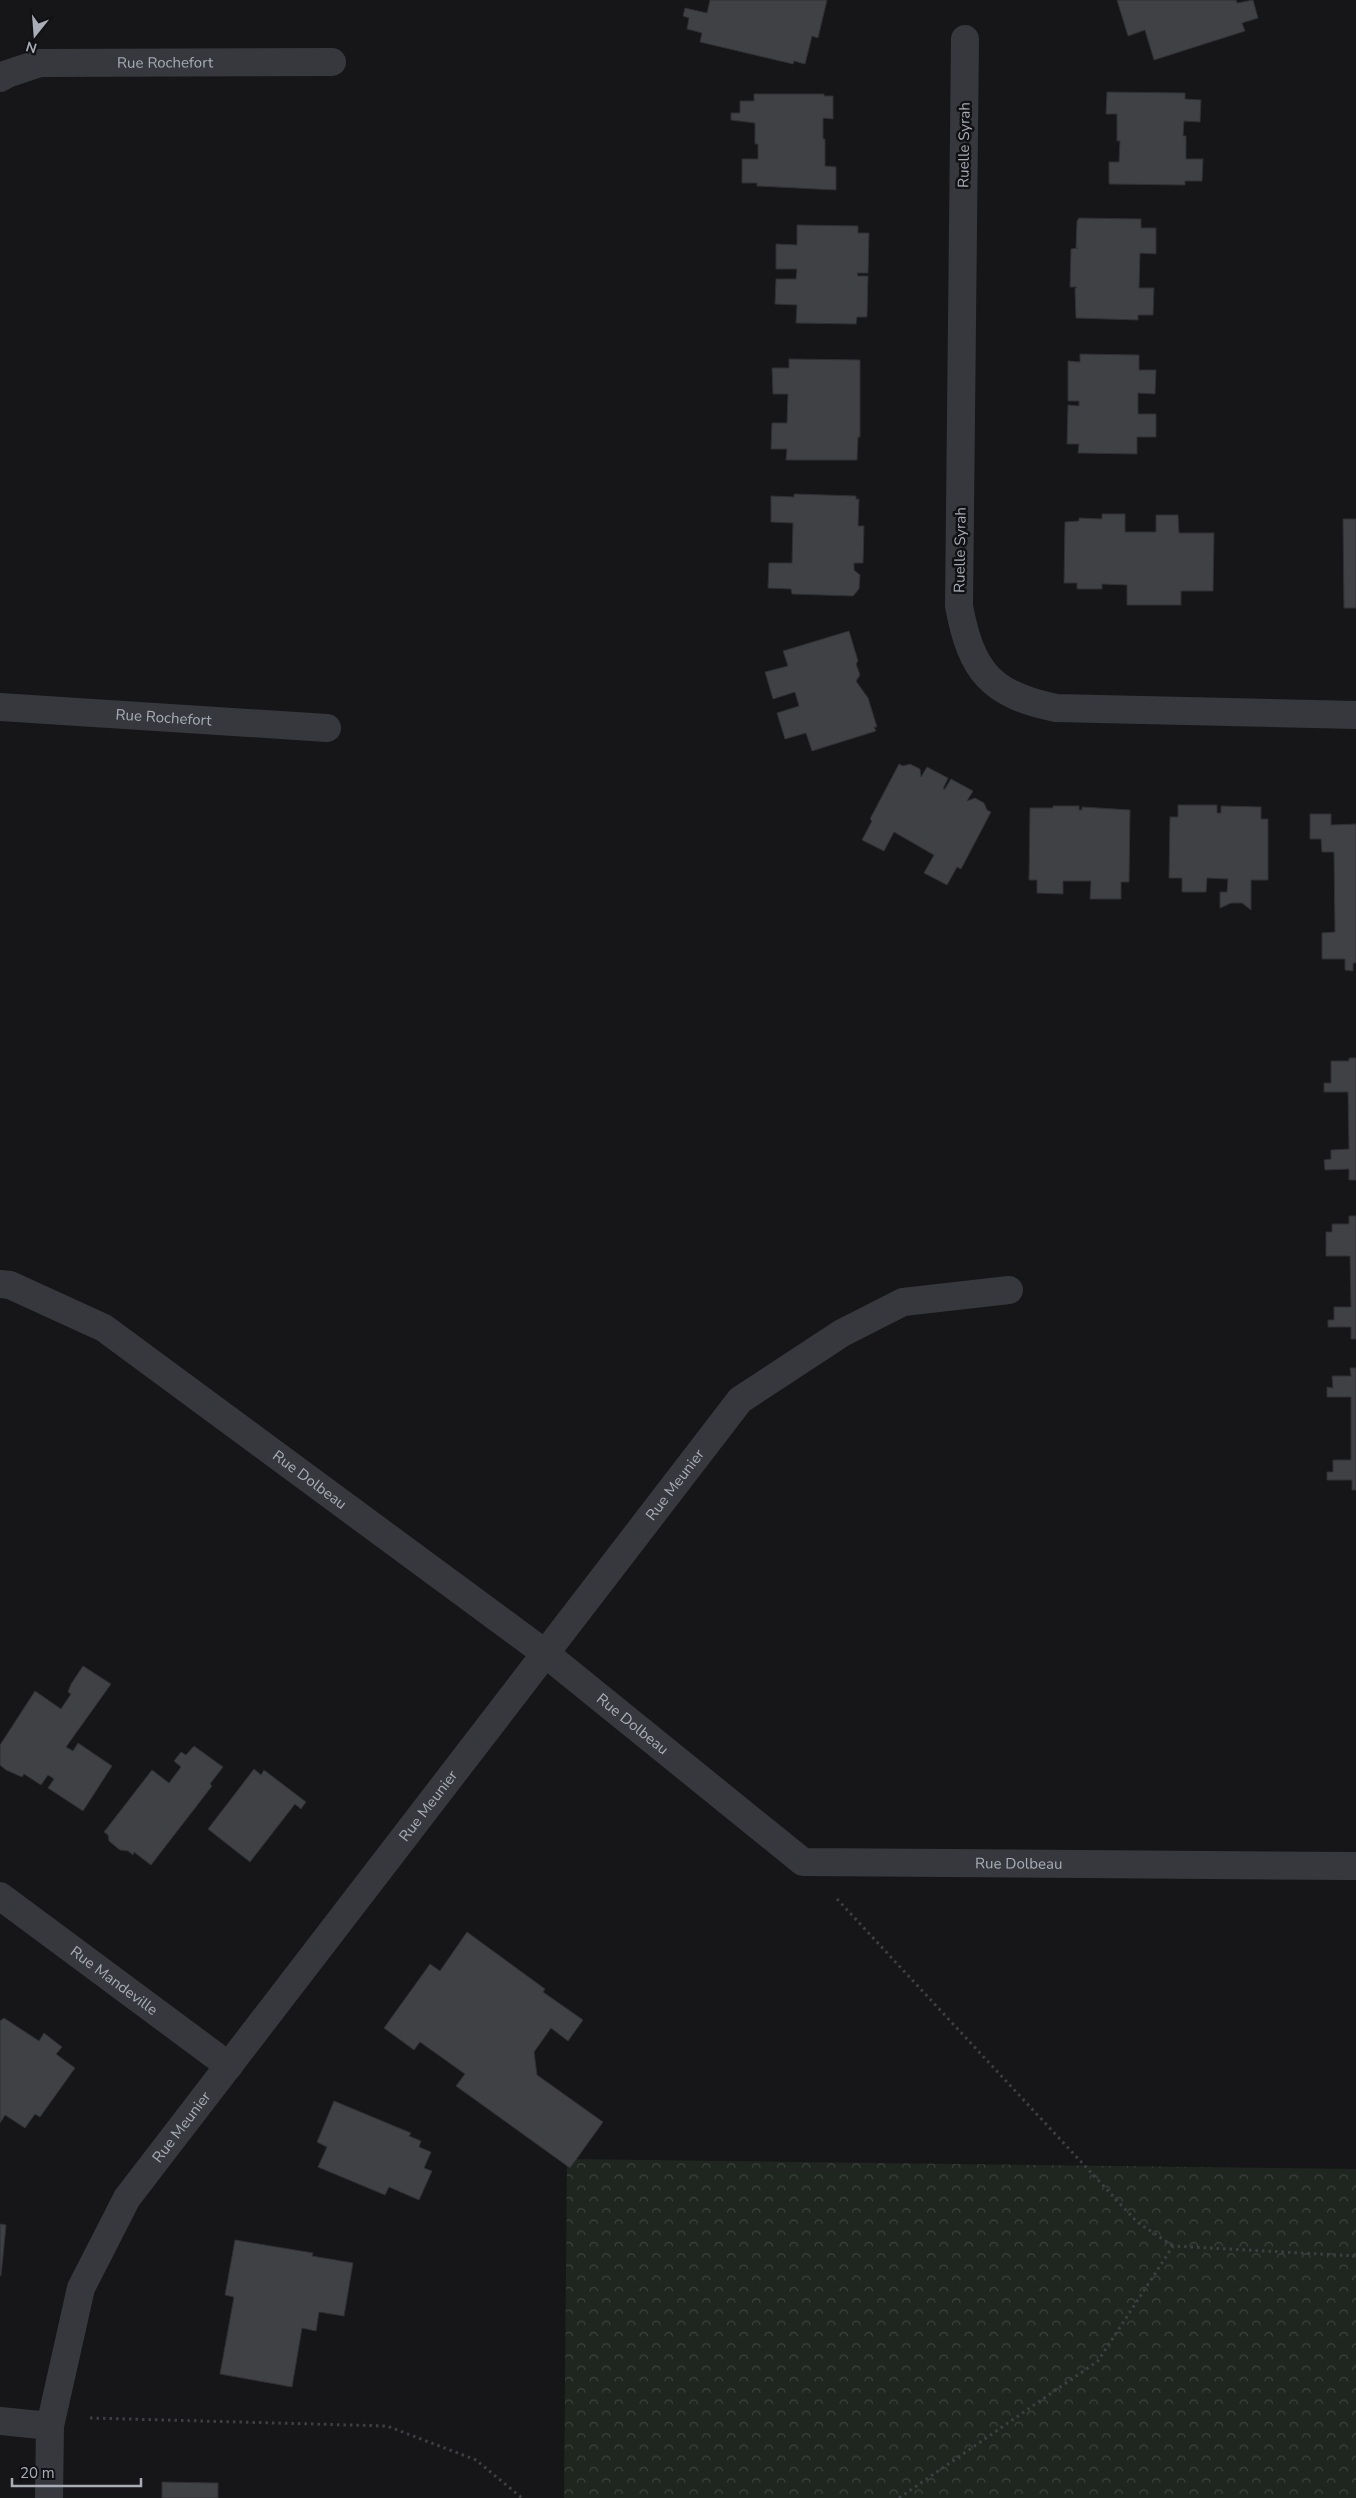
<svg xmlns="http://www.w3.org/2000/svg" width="1356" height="2498" font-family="'Nunito Sans',sans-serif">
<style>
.forest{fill:url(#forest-crowns)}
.building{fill:#404145;stroke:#303034}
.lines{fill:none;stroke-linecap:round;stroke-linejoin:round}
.path{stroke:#3d3f44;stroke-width:3;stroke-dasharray:2.5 4;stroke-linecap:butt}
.street{stroke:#37383d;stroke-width:28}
.labels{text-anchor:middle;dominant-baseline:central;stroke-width:5;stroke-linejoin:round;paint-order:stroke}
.street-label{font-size:15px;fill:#a8adb8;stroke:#111113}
</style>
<defs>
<pattern id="forest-crowns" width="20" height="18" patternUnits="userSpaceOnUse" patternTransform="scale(1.25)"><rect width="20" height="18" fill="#1e261f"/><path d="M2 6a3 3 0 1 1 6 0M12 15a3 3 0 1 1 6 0" fill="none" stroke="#3c433d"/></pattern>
</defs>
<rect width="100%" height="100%" fill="#161618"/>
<path class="forest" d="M567 2159 1356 2169V2498H564Z"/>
<g class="building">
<path d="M710 0H827L818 38 812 36 805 64 794 61 793 64 700 42 702 33 687 29 689 18 683 16 685 8 707 13Z"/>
<path d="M1117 0H1236L1237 3 1253 0 1258 18 1242 23 1245 31 1154 60 1145 30 1128 36Z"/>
<path d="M1107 92 1185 93V99L1201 100 1200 122 1184 121 1183 136H1186V159H1203L1202 181H1185V185L1109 184V162H1119L1120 141H1117V114H1106Z"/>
<path d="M754 94H824V96H833V119L823 118V139H825V166L836 167V190L757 186V183H742V159H758V144H755V123L731 120V113H740V101H754Z"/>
<path d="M1079 218 1141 219V228H1156V254L1140 253 1139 288H1154L1153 315H1138V320L1076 318 1075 289 1077 287H1070L1071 249 1078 248H1076L1077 221Z"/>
<path d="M797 225 858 226V233H869L868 273H857L858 276H868L867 317H857L856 324 796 323 797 305 775 304 776 279H796L797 269H776V244L797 245Z"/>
<path d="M1080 354 1139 355V370H1156L1155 394 1138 393V414H1156V437H1137V454L1078 453 1079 444H1067L1068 405 1079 406V401H1068V361L1080 362Z"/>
<path d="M789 359 860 360V437H858L857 460H786L787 449H771L772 423H787L788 394H773L772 368H789Z"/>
<path d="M794 494 856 496V499H859L858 526H864L863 563H854V570L860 575 859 589 853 596 792 594 791 589 768 588 769 563H792L793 523 771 522V496L794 497Z"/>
<path d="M1102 514H1125V532H1156V515H1178L1179 533H1214L1213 591H1181V605H1127V585L1102 584V589H1077V583H1064L1065 522 1079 521V518L1102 519Z"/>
<path d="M1343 519H1356V608H1344Z"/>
<path d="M849 631 858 661 856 664 860 675 856 681 868 698 877 727H874L876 731 812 751 806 733 785 739 777 713 799 706 795 692 773 699 765 672 788 666 783 651Z"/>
<path d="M899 764 903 766 910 764 920 769 921 777 927 767 948 778 943 789H945L951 779 973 791 967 801 975 798 984 803 987 810 991 812 961 869 957 867 947 885 924 873 934 855 894 832 884 851 862 840 872 821 870 819Z"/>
<path d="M1178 805H1217V813H1221V806L1261 807V819H1268V880H1251V910L1242 903H1231L1220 908V892H1227L1228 879 1207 878 1206 892H1182V878H1169L1170 817H1178Z"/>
<path d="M1053 806H1079V810H1082V807L1130 810 1129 882H1121V899H1090L1091 881H1063V894L1037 893V880H1029L1030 808H1053Z"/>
<path d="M1310 814H1331V825L1356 824V963H1353V971L1345 970V959H1322V933L1335 932 1334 852H1322L1321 839H1310Z"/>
<path d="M1349 1058H1356V1180H1349V1169L1325 1170 1324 1160 1331 1159V1150L1349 1149 1348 1092H1324V1083H1331V1061H1349Z"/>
<path d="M1349 1216H1356V1339H1351V1327H1328V1320H1334V1307H1351L1350 1256H1326V1232H1332V1224H1349Z"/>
<path d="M1350 1368H1356V1490H1352V1480H1327V1472H1333V1460H1351V1397H1327V1387L1333 1388 1332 1376H1351Z"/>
<path d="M83 1666 111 1684 66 1747 73 1751 78 1743 112 1766 83 1811 48 1788 54 1779 48 1775 41 1785 24 1774 22 1777 6 1770 0 1765V1745L35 1691 61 1709 71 1694 68 1692 71 1684Z"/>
<path d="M194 1746 223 1767 210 1784 212 1786 151 1865 134 1852 133 1855 128 1851 120 1850 109 1841 108 1835 104 1832 152 1770 169 1783 181 1767 174 1761 181 1752 186 1755Z"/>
<path d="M254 1769 261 1775 264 1770 306 1802 301 1809 295 1804 250 1862 208 1829Z"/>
<path d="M467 1932 545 1989 543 1992 583 2020 568 2041 551 2028 534 2052 537 2075 603 2122 570 2168 456 2086 465 2074 420 2042 414 2050 384 2028 430 1964 440 1971Z"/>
<path d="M4 2018 39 2041 44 2033 62 2047 56 2054 75 2068 40 2117 35 2114 25 2128 5 2115 0 2123V2021Z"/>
<path d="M334 2101 411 2133 409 2136 421 2141 419 2147 431 2152 424 2168 432 2171 419 2200 389 2187 385 2195 318 2167 327 2147 317 2142Z"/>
<path d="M0 2224 6 2225 1 2276 0 2275Z"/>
<path d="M235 2240 313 2253 312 2256 353 2263 344 2316 319 2312 316 2331 302 2328 292 2387 220 2374 234 2297 225 2295Z"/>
<path d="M162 2482 218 2483V2498H162Z"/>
</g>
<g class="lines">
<g class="path">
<path d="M837 1899 1137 2222 1173 2246"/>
<path d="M90 2418 387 2426 476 2460 522 2498"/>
<path d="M899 2498 1098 2361 1173 2246 1356 2256"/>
</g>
<g class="street">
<path d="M965 39 959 606C971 670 990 695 1056 708L1356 715"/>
<path id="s1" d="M0 78 7 74 40 63 332 62"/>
<path id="s2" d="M0 707 327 728"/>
<path id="s3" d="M0 1284 10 1285 104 1328 546 1654 803 1862 1356 1866"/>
<path id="s4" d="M0 1896 229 2066"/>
<path d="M0 2421 50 2426"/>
<path id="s5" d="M49 2498 50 2426 81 2288 127 2198 740 1400 842 1333 903 1302 1009 1290"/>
</g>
</g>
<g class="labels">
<g class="street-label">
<text stroke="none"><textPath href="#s1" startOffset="168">Rue Rochefort</textPath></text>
<text transform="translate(964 145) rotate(-89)">Ruelle Syrah</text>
<text transform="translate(960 550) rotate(-89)">Ruelle Syrah</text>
<text stroke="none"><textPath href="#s2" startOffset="164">Rue Rochefort</textPath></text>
<text stroke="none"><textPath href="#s3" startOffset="369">Rue Dolbeau</textPath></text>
<text stroke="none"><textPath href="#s5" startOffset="1214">Rue Meunier</textPath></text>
<text stroke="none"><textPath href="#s3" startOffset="774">Rue Dolbeau</textPath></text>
<text stroke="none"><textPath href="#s5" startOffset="809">Rue Meunier</textPath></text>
<text stroke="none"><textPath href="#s3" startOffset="1209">Rue Dolbeau</textPath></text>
<text stroke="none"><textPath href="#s4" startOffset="142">Rue Mandeville</textPath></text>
<text stroke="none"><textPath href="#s5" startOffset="404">Rue Meunier</textPath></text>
</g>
</g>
<g transform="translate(35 35) rotate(197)" stroke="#111113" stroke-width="4" paint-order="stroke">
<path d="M0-4L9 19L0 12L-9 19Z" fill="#a8adb8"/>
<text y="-8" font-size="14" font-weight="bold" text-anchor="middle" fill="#a8adb8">N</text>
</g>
<path d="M12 2478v8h129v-8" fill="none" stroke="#a8adb8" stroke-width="2.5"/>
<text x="20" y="2478" font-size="15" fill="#a8adb8" stroke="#111113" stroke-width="4" paint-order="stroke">20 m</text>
</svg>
